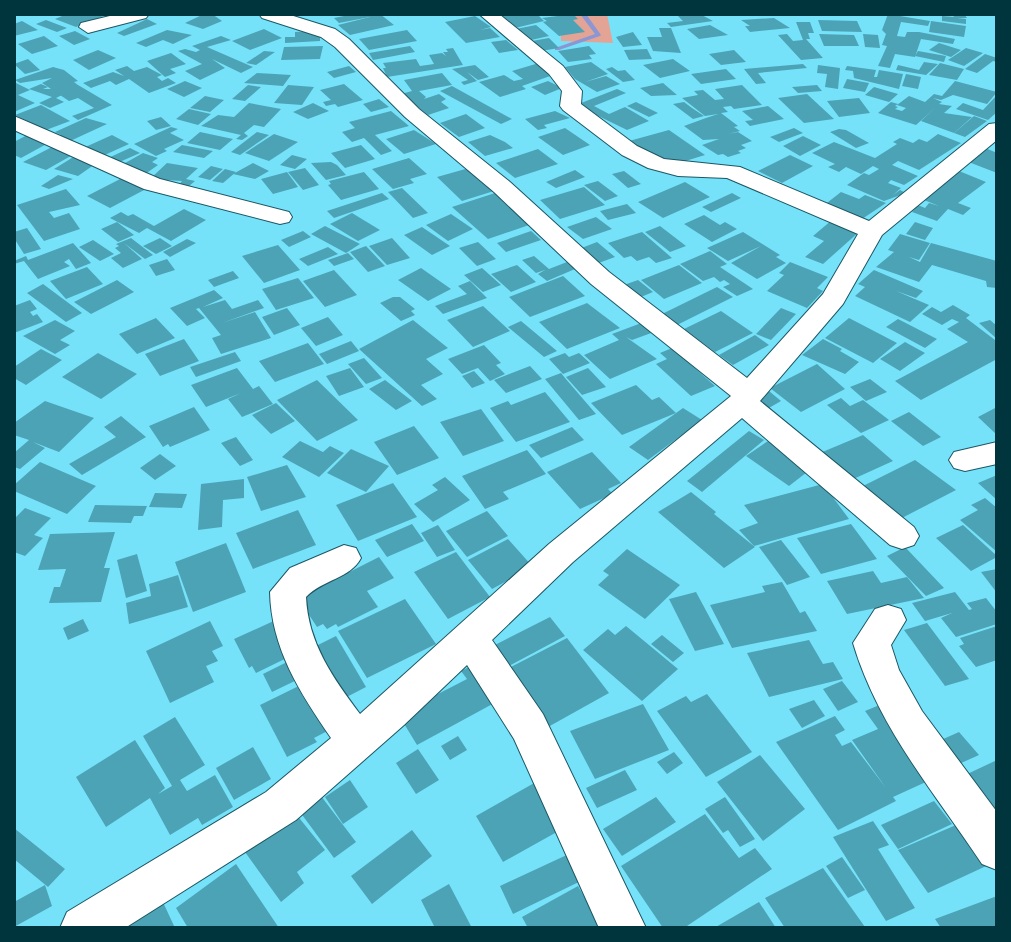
<svg xmlns="http://www.w3.org/2000/svg" width="1011" height="942" font-family="Manrope,sans-serif">
<style>
.green{fill:#e4a495}
.lines{fill:none;stroke-linecap:round;stroke-linejoin:round}
.stream{fill:#8a97d2;fill-rule:evenodd}
.building{fill:#4ca3b6}
.street-casing{stroke:#1c5763;stroke-width:2}
.street{fill:#fff;fill-rule:evenodd}
</style>
<rect width="100%" height="100%" fill="#76e2fa"/>
<path class="green" d="M560 14H607L613 43 561 41Z"/>
<g class="lines">
<path class="stream" d="M580 14H586L601 35 600 36 559 50H555V48L595 34Z"/>
</g>
<g class="building">
<path d="M67 14H108L76 27 55 19Z"/>
<path d="M204 14H212L222 21 203 29 185 23Z"/>
<path d="M354 14H380L394 25 350 35 338 25 370 17 339 23 334 18Z"/>
<path d="M537 14 544 21 511 29 499 15Z"/>
<path d="M573 14 578 19 573 20 585 32 559 36 543 22 547 21 542 18Z"/>
<path d="M676 14H700L713 21 671 27 667 23 683 21Z"/>
<path d="M888 14 930 21 928 26 901 22 897 36 905 37 907 32H919L955 39 953 44 921 39 915 57 895 54 890 68 878 66 887 46 882 45 886 34 882 30Z"/>
<path d="M952 14H964L967 18H957L966 19V24L942 21V16L954 17Z"/>
<path d="M475 16 491 27 480 30 490 28 500 37 466 43 445 22Z"/>
<path d="M774 18 790 28 750 32 745 26H750L741 20Z"/>
<path d="M147 19 157 24 124 36 117 33Z"/>
<path d="M46 20 67 28 57 32 36 24Z"/>
<path d="M818 20 857 21 862 32 822 31Z"/>
<path d="M22 21 38 30 14 36V24Z"/>
<path d="M931 21 966 26 964 37 929 32Z"/>
<path d="M796 22H810L814 33H808L810 39H806L823 58 801 60 778 35 787 34 793 41 803 40Z"/>
<path d="M536 25 549 36 531 40 516 29Z"/>
<path d="M710 25 728 35 699 39 687 29Z"/>
<path d="M659 28H671L681 53 653 51 647 37H662Z"/>
<path d="M264 29 282 38 250 50 232 41Z"/>
<path d="M167 30 192 35 173 44 163 40 146 47 136 43Z"/>
<path d="M407 30 417 41 369 50 359 39Z"/>
<path d="M75 31 90 39 74 45 59 36Z"/>
<path d="M314 31 320 34V41L285 43V37H295V32Z"/>
<path d="M633 32 642 45 623 47 616 37Z"/>
<path d="M819 34 854 35 859 46H824Z"/>
<path d="M863 34 878 35 880 48 865 47Z"/>
<path d="M44 36 58 46 32 54 18 44Z"/>
<path d="M221 36 231 40 207 47 253 67 241 73 212 59 225 68 200 80 185 71 202 64 178 51 185 49 196 52 200 50 192 46Z"/>
<path d="M549 38 559 48 541 51 532 41Z"/>
<path d="M506 40 518 50 499 53 491 42Z"/>
<path d="M939 43 961 50 951 57 929 50Z"/>
<path d="M323 46 320 59 281 60 284 47Z"/>
<path d="M410 46 415 52 373 60 369 53Z"/>
<path d="M589 46 596 54 589 55 592 59 568 62 558 51Z"/>
<path d="M453 48 463 65 387 77 383 68H386L383 63 416 59 420 66 434 64 429 55 442 53 446 56 443 52H448L446 49Z"/>
<path d="M966 48 983 53 964 66 948 60Z"/>
<path d="M647 49 652 59 629 60 624 50Z"/>
<path d="M98 50 116 58 89 70 73 60Z"/>
<path d="M734 50 746 62 721 65 709 54Z"/>
<path d="M264 51 275 52 256 65 246 63Z"/>
<path d="M918 51 946 56 944 62 915 56Z"/>
<path d="M171 53 186 64 170 69 176 73 165 77 147 61Z"/>
<path d="M985 54 997 58V62L993 61 977 73 965 69Z"/>
<path d="M28 59 40 70 25 74 14 64Z"/>
<path d="M673 59 690 71 660 78 643 65Z"/>
<path d="M591 62 608 74 585 82 606 76 620 84 597 92 575 79 565 67Z"/>
<path d="M924 62 938 64 926 75 896 70 898 65 919 70Z"/>
<path d="M539 63 553 75 522 86 526 89 500 97 479 82 504 75 514 81 523 79 512 71Z"/>
<path d="M940 63 964 69 957 80 929 75Z"/>
<path d="M803 64 807 68 758 73 766 83 756 84 744 69Z"/>
<path d="M475 65 489 77 478 80 467 72 477 81 464 85 461 82 468 80 452 69Z"/>
<path d="M818 65 840 68 838 89 825 87 827 74 817 73Z"/>
<path d="M127 66 134 71 147 67 162 75 157 77 162 81 168 78 176 83 149 93 129 79 116 85 110 81 91 88 83 83 113 72 124 76 115 70Z"/>
<path d="M349 66 356 72 334 78 327 72Z"/>
<path d="M847 66 876 70 874 77H877L879 70 903 74 899 89 854 78 853 71 845 70Z"/>
<path d="M53 67 64 70 78 81 74 82 78 85 112 105 78 120 72 116 94 108 78 98 69 101 42 83 52 78 20 83 15 80Z"/>
<path d="M612 67 618 71 625 70 635 80 623 82 606 69Z"/>
<path d="M726 69 736 79 701 84 691 74Z"/>
<path d="M257 73 275 74 291 75 283 86 244 83Z"/>
<path d="M442 73 452 85 419 91 426 97 424 99 439 94 446 99 441 102 449 108 428 115 401 94 412 91 404 80Z"/>
<path d="M906 74 921 77 918 89 902 86Z"/>
<path d="M847 79 869 83 865 92 843 88Z"/>
<path d="M185 81 202 88 184 97 167 89Z"/>
<path d="M548 81 562 88 545 95 531 87Z"/>
<path d="M955 81 997 92 987 104 953 95 941 100 933 98 942 102 939 104 952 106 944 113 972 117 954 133 921 121 936 107 916 125 878 113 891 102 898 104 895 106 898 107 895 109 902 111 906 108 897 105 909 96 925 102 934 94 942 96Z"/>
<path d="M16 83 30 90 18 95 35 103 14 112Z"/>
<path d="M663 83 677 95 651 96 640 88Z"/>
<path d="M41 84 48 87 43 89H52L62 95 56 98 64 102 50 108 39 103 52 97 29 89Z"/>
<path d="M344 84 363 100 338 107 335 104 326 106 323 102 331 100 320 90Z"/>
<path d="M248 85 261 87 245 101 232 99Z"/>
<path d="M288 85 314 87 302 105 274 103Z"/>
<path d="M742 85 762 105 734 109 731 106 723 107 728 112 721 113 738 126 734 127 740 131 728 134 738 132 752 141 741 145 746 148 738 151 741 153 728 157 723 154 718 155 702 145 719 139 703 140 684 126 706 118 709 120 706 118 718 114 705 116 682 98 698 95 694 91 703 90 715 100 724 99 715 89Z"/>
<path d="M817 85 822 91 798 93 792 87Z"/>
<path d="M452 86 512 119 501 124 440 91Z"/>
<path d="M874 87 898 94 889 102 865 95Z"/>
<path d="M617 89 626 93 594 106 609 114 625 107 649 121 627 130 576 105Z"/>
<path d="M807 94 834 119 804 123 778 98Z"/>
<path d="M997 95V112L988 120 956 109 963 103 983 110Z"/>
<path d="M205 96 224 100 210 112 190 108Z"/>
<path d="M859 98 870 113 839 117 827 101Z"/>
<path d="M379 99 389 107 371 112 363 104Z"/>
<path d="M636 102 658 113 649 117 627 106Z"/>
<path d="M684 102 692 108 704 116 693 119 673 104Z"/>
<path d="M249 103 281 109 264 127 254 125 244 133 248 136 242 140 236 139 241 135 201 126 218 115 234 117Z"/>
<path d="M313 103 329 111 308 119 293 112Z"/>
<path d="M41 105 70 121 46 130 15 115Z"/>
<path d="M768 106 784 119 750 126 745 121 753 120 742 111Z"/>
<path d="M189 109 211 114 198 125 176 119Z"/>
<path d="M391 111 409 126 375 135 392 151 381 155 364 138 352 142 342 132 355 128 349 122Z"/>
<path d="M555 111 570 118 544 125 547 128 538 130 525 119Z"/>
<path d="M466 114 485 128 459 137 440 123Z"/>
<path d="M974 116 987 121 965 137 954 133Z"/>
<path d="M161 117 171 126 156 130 147 121Z"/>
<path d="M86 118 107 124 68 142 57 136 61 135 55 132Z"/>
<path d="M171 127 178 129 170 133 184 140 164 149 167 151 156 156 134 144Z"/>
<path d="M565 128 590 145 563 155 538 137Z"/>
<path d="M794 128 803 133 779 142 770 137Z"/>
<path d="M839 129 846 130 869 143 856 148 830 132Z"/>
<path d="M414 130 436 144 404 154 386 139Z"/>
<path d="M669 130 705 155 669 166 646 155 629 141Z"/>
<path d="M200 132 233 139 220 150 187 143Z"/>
<path d="M257 132 269 135 240 155 231 152Z"/>
<path d="M31 133 52 141 21 158 14 155V142Z"/>
<path d="M274 134 298 142 269 161 245 153Z"/>
<path d="M938 134 961 143 919 170 898 161 892 165 918 176 904 185 891 180 888 183 901 188 893 195 900 190 906 193 884 201 847 185 864 173 869 175 879 169 873 166 861 174 846 167 839 172 828 167 835 164 812 153 834 142 875 158 897 144 893 142 900 138 913 143 919 139 927 142Z"/>
<path d="M112 135 129 144 98 158 81 149Z"/>
<path d="M490 135 505 142 513 148 485 156 468 142Z"/>
<path d="M803 136 821 145 800 156 783 146Z"/>
<path d="M182 145 213 151 204 158 173 152Z"/>
<path d="M361 145 375 159 345 168 331 153Z"/>
<path d="M52 147 76 153 46 170 23 162Z"/>
<path d="M983 147 997 153V173L966 161Z"/>
<path d="M130 148 140 153 115 164 106 159Z"/>
<path d="M538 149 558 164 515 178 496 163Z"/>
<path d="M143 153 158 158 152 162 158 165 141 177 118 167Z"/>
<path d="M292 155 307 159 295 169 280 165Z"/>
<path d="M790 155 813 166 782 183 758 171Z"/>
<path d="M75 156 98 162 78 176 54 169Z"/>
<path d="M409 158 427 174 410 179 414 183 393 189 372 169Z"/>
<path d="M331 162 337 165 346 175 326 180 311 163Z"/>
<path d="M167 163 198 168 186 179 195 181 189 186 179 185 182 181 150 179Z"/>
<path d="M253 163 269 171 255 179 233 174Z"/>
<path d="M211 166 223 169 210 180 198 177Z"/>
<path d="M305 168 319 185 303 190 288 172Z"/>
<path d="M469 168 494 191 462 201 437 177Z"/>
<path d="M225 169 236 172 223 183 212 181Z"/>
<path d="M575 170 585 177 556 188 546 182Z"/>
<path d="M624 171 641 184 628 188 612 174Z"/>
<path d="M959 171 986 182 958 203 971 208 963 215 948 209 937 221 912 212 918 205 925 208 929 203 939 206 924 200Z"/>
<path d="M287 172 298 187 273 194 261 179Z"/>
<path d="M364 172 379 189 341 200 328 185 331 184 329 181Z"/>
<path d="M58 175 73 179 49 189 41 186Z"/>
<path d="M126 176 146 189 110 208 87 196Z"/>
<path d="M598 181 618 196 605 201 584 185Z"/>
<path d="M685 182 710 197 663 218 638 202Z"/>
<path d="M584 187 605 205 560 219 540 200Z"/>
<path d="M402 188 428 213 413 218 388 192Z"/>
<path d="M66 189 80 205 49 212 54 218 69 213 80 229 44 241 17 205Z"/>
<path d="M841 192 859 199 865 195 886 203 859 221 823 206Z"/>
<path d="M382 193 389 199 334 218 327 211Z"/>
<path d="M495 193 532 224 488 239 452 207Z"/>
<path d="M732 193 741 198 711 212 702 207Z"/>
<path d="M627 204 636 213 608 220 600 211Z"/>
<path d="M184 209 206 220 171 241 147 228 139 233 110 218 121 212 128 216 133 214 154 226Z"/>
<path d="M352 213 380 230 358 241 330 224Z"/>
<path d="M451 214 473 229 448 241 426 225Z"/>
<path d="M704 215 720 225 725 222 737 229 712 242 684 224Z"/>
<path d="M596 217 612 229 583 239 567 227Z"/>
<path d="M832 220 860 231 823 264 805 257 824 241 813 236Z"/>
<path d="M117 222 134 235 118 242 101 229Z"/>
<path d="M915 222 933 228 925 240 906 234Z"/>
<path d="M325 226 360 244 346 253 311 234Z"/>
<path d="M660 226 686 246 670 252 645 232Z"/>
<path d="M422 227 450 246 432 255 404 235Z"/>
<path d="M27 228 41 249 24 254 14 238V232Z"/>
<path d="M303 231 311 237 289 247 281 240Z"/>
<path d="M531 231 541 240 506 252 497 243Z"/>
<path d="M642 232 672 258 656 263 649 257 637 261 631 256 624 258 608 243Z"/>
<path d="M743 232 780 255 776 257 786 263 757 279 731 263 761 246 728 261 707 248Z"/>
<path d="M900 234 930 243 919 260 909 257 920 262 931 243 997 261V288L987 287 986 281 932 265 919 282 876 267 894 252 888 250Z"/>
<path d="M131 238 153 255 145 259 124 243 142 259 123 268 111 258 121 253 115 248 119 246 116 244Z"/>
<path d="M160 238 172 246 156 254 143 246Z"/>
<path d="M392 238 410 258 387 265 369 246Z"/>
<path d="M187 239 196 243 170 257 163 252Z"/>
<path d="M93 240 114 254 100 261 79 247Z"/>
<path d="M478 242 496 259 477 266 459 248Z"/>
<path d="M597 242 615 257 596 264 579 249Z"/>
<path d="M73 243 91 263 76 269 69 259 64 262 70 266 38 279 24 261 14 264V261L26 256 28 260Z"/>
<path d="M278 245 300 270 264 283 242 256Z"/>
<path d="M366 246 385 266 368 272 350 252Z"/>
<path d="M328 247 338 254 308 266 299 259Z"/>
<path d="M710 251 727 264 720 267 753 289 737 296 723 287 730 284 724 280 720 282 714 277 703 281 680 264Z"/>
<path d="M348 253 354 259 334 266 328 260Z"/>
<path d="M534 256 549 269 567 262 575 269 547 281 538 274 545 270 536 273 522 260Z"/>
<path d="M167 259 175 270 156 276 149 265Z"/>
<path d="M790 262 828 277 817 288 823 291 807 308 767 291 784 275 779 273Z"/>
<path d="M517 265 536 282 511 292 491 274Z"/>
<path d="M679 265 702 283 664 299 641 280Z"/>
<path d="M87 267 103 284 66 299 50 281Z"/>
<path d="M421 268 451 289 428 301 398 280Z"/>
<path d="M482 268 501 285 483 292 464 275Z"/>
<path d="M334 270 357 295 325 307 303 281Z"/>
<path d="M874 270 923 291 916 298 896 291 929 305 910 322 855 296 865 287 858 284Z"/>
<path d="M233 271 239 278 214 287 208 280Z"/>
<path d="M563 276 585 296 530 317 509 297Z"/>
<path d="M298 278 314 298 276 310 262 289Z"/>
<path d="M117 280 134 292 91 314 74 302Z"/>
<path d="M638 280 653 292 636 299 621 286Z"/>
<path d="M470 281 487 298 443 314 435 306 467 294 458 286Z"/>
<path d="M43 284 82 313 66 322 27 293Z"/>
<path d="M717 287 733 297 677 325 662 314Z"/>
<path d="M214 290 223 298 203 307 225 300 232 309 258 300 264 308 222 323 255 312 271 338 221 354 212 338 221 335 199 308 196 309 205 318 187 326 170 308Z"/>
<path d="M393 297H400L415 309 411 311 415 315 401 321 380 303Z"/>
<path d="M30 300 37 309 30 312 33 316 37 314 43 322 14 333V306Z"/>
<path d="M587 303 620 328 567 349 539 322Z"/>
<path d="M953 305 970 315 966 318 995 340 997 359 921 400 895 381 968 342 947 329 959 322 952 319 942 325 922 314 932 307 941 312Z"/>
<path d="M483 306 510 331 473 347 447 320Z"/>
<path d="M287 308 300 325 274 335 262 317Z"/>
<path d="M781 308 796 314 771 340 756 334Z"/>
<path d="M721 311 753 333 715 352 684 329Z"/>
<path d="M328 317 343 335 316 346 301 328Z"/>
<path d="M156 318 175 338 137 354 119 334Z"/>
<path d="M849 318 897 343 873 363 825 338Z"/>
<path d="M898 319 937 339 925 348 886 327Z"/>
<path d="M55 320 75 331 60 340 70 345 55 354 23 336Z"/>
<path d="M413 320 448 348 426 359 443 374 421 385 437 399 422 406 359 349Z"/>
<path d="M990 320 997 326V339L979 323Z"/>
<path d="M521 321 557 351 544 357 508 327Z"/>
<path d="M644 322 654 332 632 340 626 337 657 359 610 379 584 355 619 340 612 334Z"/>
<path d="M755 335 769 345 733 365 719 355Z"/>
<path d="M184 339 199 361 160 376 145 354Z"/>
<path d="M823 339 842 349 840 351 859 362 845 374 802 355Z"/>
<path d="M351 341 359 351 327 364 319 354Z"/>
<path d="M905 342 925 353 900 371 880 359Z"/>
<path d="M308 343 324 364 275 382 259 361Z"/>
<path d="M484 345 501 363 496 365 505 374 490 381 478 368 462 374 448 359Z"/>
<path d="M672 348 715 386 691 396 656 364 667 359 660 353Z"/>
<path d="M41 349 62 360 26 385 14 378V367Z"/>
<path d="M235 352 241 361 196 377 190 367Z"/>
<path d="M98 353 137 374 101 399 62 377Z"/>
<path d="M565 353 569 357 579 353 590 363 563 374 549 359Z"/>
<path d="M364 358 382 378 366 384 348 364Z"/>
<path d="M817 364 845 389 801 412 770 388Z"/>
<path d="M530 366 542 379 506 393 494 380Z"/>
<path d="M237 368 253 389 259 386 273 404 242 417 228 399 241 393 206 407 191 385Z"/>
<path d="M350 368 364 387 339 396 326 376Z"/>
<path d="M588 368 606 387 582 395 566 377Z"/>
<path d="M474 371 485 383 472 388 462 376Z"/>
<path d="M561 373 565 378 596 414 579 420 545 379Z"/>
<path d="M870 379 887 392 866 401 850 387Z"/>
<path d="M317 380 358 420 317 441 277 400Z"/>
<path d="M385 380 412 401 396 410 369 389Z"/>
<path d="M636 385 652 400 659 397 676 413 622 435 591 403Z"/>
<path d="M769 391 781 401 769 408 756 398Z"/>
<path d="M545 392 570 422 516 442 490 408 508 401 511 405Z"/>
<path d="M841 398 850 406 863 400 889 420 861 433 827 405Z"/>
<path d="M45 401 94 418 59 452 33 442 45 448 20 469 14 467V453L29 440 14 435V423Z"/>
<path d="M276 403 295 421 271 434 252 415Z"/>
<path d="M194 407 210 430 170 447 168 444 163 447 149 426Z"/>
<path d="M997 407V435L978 417Z"/>
<path d="M683 408 702 420 648 460 629 447Z"/>
<path d="M481 409 504 441 463 456 440 422Z"/>
<path d="M909 412 941 437 923 446 891 421Z"/>
<path d="M121 416 146 437 82 475 69 464 116 437 104 427Z"/>
<path d="M414 426 439 458 397 475 374 442Z"/>
<path d="M572 427 584 440 541 458 529 445Z"/>
<path d="M749 431 764 440 702 492 687 481Z"/>
<path d="M863 435 893 461 849 481 820 453Z"/>
<path d="M236 437 253 460 240 466 221 443Z"/>
<path d="M300 441 323 452 330 446 344 453 319 477 282 457Z"/>
<path d="M768 441 811 469 789 486 746 456Z"/>
<path d="M351 449 389 466 366 492 327 473Z"/>
<path d="M527 450 546 474 503 492 509 499 485 509 462 476Z"/>
<path d="M592 452 621 483 608 489 613 494 580 509 547 472Z"/>
<path d="M160 454 176 466 155 480 140 468Z"/>
<path d="M915 460 956 490 900 519 863 486Z"/>
<path d="M40 462 96 486 67 514 14 491V485Z"/>
<path d="M287 465 306 497 261 511 247 477Z"/>
<path d="M997 475V500L978 483Z"/>
<path d="M445 477 470 500 433 522 414 504 438 490 432 485Z"/>
<path d="M244 479V498L223 500 222 527 198 530 201 484Z"/>
<path d="M393 483 417 517 358 541 336 505Z"/>
<path d="M823 484 849 519 754 546 739 530 758 523 744 505Z"/>
<path d="M691 492 716 512 714 514 755 547 724 568 658 512Z"/>
<path d="M155 493 187 494 182 508 149 507Z"/>
<path d="M985 498 997 508V552L960 520 978 510 971 505Z"/>
<path d="M95 505 147 506 143 516H134L131 523 88 522Z"/>
<path d="M25 508 51 518 34 535 43 538 25 556 14 552V519Z"/>
<path d="M298 510 316 545 253 569 236 533Z"/>
<path d="M487 511 508 536 467 557 446 531Z"/>
<path d="M412 524 424 541 387 557 375 540Z"/>
<path d="M851 524 877 559 821 574 797 538Z"/>
<path d="M438 525 455 550 437 557 421 533Z"/>
<path d="M963 525 997 556V557L971 571 936 538Z"/>
<path d="M115 532 104 568H110L101 602 49 603 54 587H60L66 569 38 570 50 534Z"/>
<path d="M508 539 533 567 492 589 468 560Z"/>
<path d="M781 540 810 577 787 585 759 547Z"/>
<path d="M226 543 246 592 193 612 175 562Z"/>
<path d="M905 547 944 588 926 596 887 556Z"/>
<path d="M627 549 680 585 645 619 598 585 609 575 603 571Z"/>
<path d="M456 552 490 597 448 619 414 572Z"/>
<path d="M137 554 147 591 126 598 117 560Z"/>
<path d="M379 557 394 578 367 591 378 607 338 627 336 624 327 629 323 624 317 627 298 598Z"/>
<path d="M997 569V593L981 572Z"/>
<path d="M873 571 881 583 907 577 924 598 847 614 827 581Z"/>
<path d="M178 575 188 607 129 624 126 603 151 596 149 584Z"/>
<path d="M782 582 800 613 805 611 817 631 732 648 710 605 765 592 762 586Z"/>
<path d="M696 592 724 644 695 651 669 599Z"/>
<path d="M955 592 969 610 972 609 967 603 986 598 997 612V624L956 637 941 618 952 613 925 621 912 603Z"/>
<path d="M405 599 436 644 367 678 338 631Z"/>
<path d="M550 617 565 636 507 667 493 646Z"/>
<path d="M83 619 89 631 68 640 63 628Z"/>
<path d="M278 619 297 653 256 673 252 666 249 668 234 639Z"/>
<path d="M210 621 223 646 212 651 218 661 206 666 214 682 170 703 146 651Z"/>
<path d="M927 623 969 679 945 686 904 630Z"/>
<path d="M626 626 678 669 642 701 583 650 608 629 615 635Z"/>
<path d="M997 626V660L976 667 959 646 964 644 960 638Z"/>
<path d="M662 635 684 653 673 662 651 644Z"/>
<path d="M336 636 366 687 333 704 304 652Z"/>
<path d="M567 638 609 693 548 727 507 669Z"/>
<path d="M809 640 823 664 833 662 843 679 769 697 747 653Z"/>
<path d="M293 659 303 677 272 692 263 674Z"/>
<path d="M473 665 498 701 417 745 403 722 405 711 467 679 461 671Z"/>
<path d="M311 680 337 726 314 738 317 742 287 757 260 705Z"/>
<path d="M842 681 858 702 838 711 823 689Z"/>
<path d="M707 694 752 752 706 777 657 711 686 696 691 702Z"/>
<path d="M814 700 825 716 802 728 789 709Z"/>
<path d="M643 704 669 750 595 779 570 731Z"/>
<path d="M882 704 939 776 893 797 896 801 838 830 776 742 835 716 845 730 835 735 842 746 851 742 886 788 852 740 878 729 865 711Z"/>
<path d="M175 717 205 765 180 780 187 791 215 775 233 807 202 825 198 818 170 835 150 798 106 827 76 777 135 740 165 788 158 794 172 786 143 736Z"/>
<path d="M959 732 979 755 950 768 932 744Z"/>
<path d="M458 736 467 750 450 760 441 746Z"/>
<path d="M253 747 271 779 234 800 216 768Z"/>
<path d="M418 749 439 780 416 794 396 763Z"/>
<path d="M674 752 683 763 667 774 657 762Z"/>
<path d="M760 755 805 809 763 841 717 782Z"/>
<path d="M997 760V818L963 776Z"/>
<path d="M625 770 637 790 597 808 586 788Z"/>
<path d="M350 780 368 807 343 824 325 797Z"/>
<path d="M536 782 564 828 503 862 476 816Z"/>
<path d="M321 796 356 842 334 858 300 812Z"/>
<path d="M656 797 676 822 622 856 603 829Z"/>
<path d="M725 797 755 839 740 847 728 830 723 833 705 809Z"/>
<path d="M934 801 952 824 898 849 881 825Z"/>
<path d="M296 814 325 850 297 872 304 883 281 902 245 852Z"/>
<path d="M705 814 739 858 755 848 772 869 684 928H663L621 866Z"/>
<path d="M873 821 889 845 878 849 915 908 886 921 833 837Z"/>
<path d="M956 825 997 857V861L928 893 898 850Z"/>
<path d="M14 828 65 869 48 887 14 859Z"/>
<path d="M412 830 432 856 372 904 351 876Z"/>
<path d="M571 853 585 879 513 914 500 886Z"/>
<path d="M842 857 865 890 848 898 826 866Z"/>
<path d="M236 864 279 928H188L176 908Z"/>
<path d="M823 868 865 927 785 928 765 898Z"/>
<path d="M449 884 472 928H435L421 900Z"/>
<path d="M45 885 52 906 14 927V902Z"/>
<path d="M578 886 602 928H528L522 917Z"/>
<path d="M997 896V928H941L935 919Z"/>
<path d="M161 898 175 928H120Z"/>
<path d="M759 902 776 928H714Z"/>
</g>
<g class="lines">
<g class="street-casing">
<g id="street">
<path d="M118 14H149L146 18 88 33 79 27 81 23Z"/>
<path d="M259 14H287L335 29 349 39 419 109 510 182 609 272 747 378 823 294 858 234 727 178 678 176 648 168 622 155 563 110 560 106 562 91 549 74 479 14H499L563 66 582 91 581 104 637 146 664 159 740 167 869 221 989 124 997 123V140L882 235 843 304 760 401 914 527 919 536 914 545 902 549 890 545 742 418 573 562 492 640 543 714 646 928H599L514 739 467 665 404 725 296 820 125 928H60L67 912 266 792 331 738C300 693 271 648 270 592L290 568 344 545 356 548 361 558C351 578 322 580 306 597 308 643 333 678 360 714L549 544 731 396 591 284 494 192 405 117 335 47 321 37 262 18Z"/>
<path d="M14 116 160 179 289 212 292 217 289 222 280 224 144 189 14 130Z"/>
<path d="M997 442V464L965 471 954 468 949 460 954 452Z"/>
<path d="M888 605 901 609 906 620 891 645 899 670 922 711 997 812V870L982 864C934 792 878 727 853 643L875 609Z"/>
</g>
</g>
<use href="#street" class="street"/>
</g>
<rect width="1011" height="942" fill="none" stroke="#01353e" stroke-width="32"/>
</svg>
